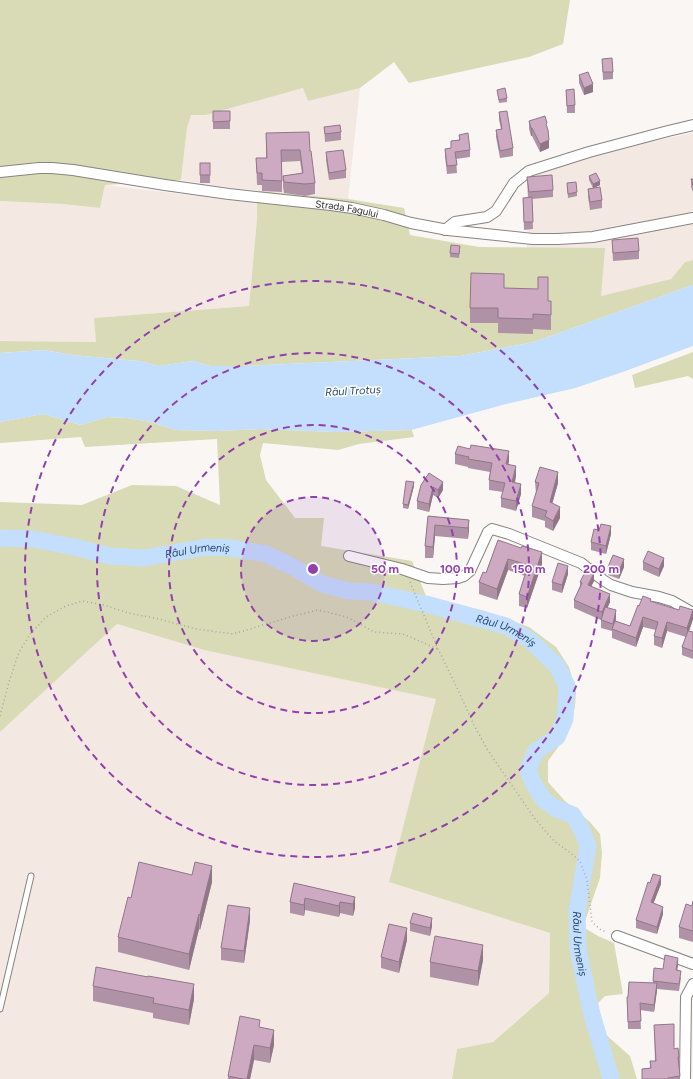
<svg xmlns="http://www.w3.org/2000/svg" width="693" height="1079" font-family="Figtree,sans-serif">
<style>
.built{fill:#f3e8e2}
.green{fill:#d8dbb5}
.water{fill:#c4defe}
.pier{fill:#f9f6f4}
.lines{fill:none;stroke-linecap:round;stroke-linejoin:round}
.river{stroke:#c4defe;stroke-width:17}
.service-casing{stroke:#878482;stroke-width:7}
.minor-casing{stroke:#878482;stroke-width:12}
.path{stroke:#a7a5a3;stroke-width:1.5;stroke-dasharray:1 3;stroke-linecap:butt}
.service{stroke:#fff;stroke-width:5}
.minor{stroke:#fff;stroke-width:10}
.wall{fill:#b092a7}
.shaded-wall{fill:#907788}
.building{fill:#cdaac2;stroke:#907788}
.ring{fill:none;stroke:#9340af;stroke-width:2;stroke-dasharray:7 5}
.labels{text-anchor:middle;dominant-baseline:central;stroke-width:3;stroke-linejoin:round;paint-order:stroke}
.street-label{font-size:10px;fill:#2c2b2a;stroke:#fff}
.water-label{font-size:11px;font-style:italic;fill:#254972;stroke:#fff}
.centre{fill:#9340af;stroke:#fff;stroke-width:2}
.ring-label{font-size:12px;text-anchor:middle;font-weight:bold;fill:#9340af;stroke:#fff;stroke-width:3;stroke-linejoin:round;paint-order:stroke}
</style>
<rect width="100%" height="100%" fill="#f9f6f4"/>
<g class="built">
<path d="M303 88 308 101 360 88 348 199 231 188 181 180 187 128 191 115H206Z"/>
<path d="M693 133V260L685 262 671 279 601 296 527 248 528 175 647 142Z"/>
<path d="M105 185 257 203V219L249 306 95 318 96 342 0 341V201L62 204 100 208Z"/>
<path d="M117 624 204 650 437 699 389 882 550 933 549 993 493 1042 457 1049 452 1079H0V732Z"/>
</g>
<g class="green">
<path d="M0 0H570L563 44 529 57 409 83 394 62 360 88 308 101 303 88 206 115H191L187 128 181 180 105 185 100 208 62 204 0 201Z"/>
<path d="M259 191 348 199 404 208 410 235 479 247 605 248 601 296 671 279 685 262 693 260V285L534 342 460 356 241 366H210L193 361 159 366 139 361 72 355 44 350 0 353V341L96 342 94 318 249 306 257 219V203Z"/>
<path d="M693 352V379L688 376 635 388 632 375Z"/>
<path d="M43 414 81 425 107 417 127 418 151 422 176 430 217 431 259 429 336 432 412 430 414 437 359 444 338 450 263 443 260 455 266 480 295 518H324L321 546 412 561 426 596 485 611 529 627 556 647 569 667 576 691 575 707 564 739 548 761V782L565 801 590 822 600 834 602 853 600 878 583 927 598 936 614 943 623 994 605 996 598 1003 604 1033 630 1056 637 1079H452L457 1049 493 1042 549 993 550 933 389 882 436 699 204 650 117 624 0 732V502L82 505 132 485 176 486 220 505 217 439 85 447 81 437 0 443V422Z"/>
</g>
<path class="water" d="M693 285V346L626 371 576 388 503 405 412 430 336 432 259 429 217 431 176 430 151 422 127 418 107 417 81 425 43 414 0 422V353L44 350 72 355 139 361 159 366 193 361 210 366H241L460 356 534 342Z"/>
<path class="pier" d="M693 346V348L627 373 577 390 503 407 412 432V430L503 405 576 388 626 371Z"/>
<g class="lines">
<path class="river" id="s1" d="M0 538 33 539 74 547 110 556 144 558 206 547 231 548 266 554 293 567 322 584 349 591 371 592 426 604 506 626 530 640 557 666 567 686 565 719 557 737 536 751 528 769 532 781 543 799 555 808 573 815 582 830 588 846 577 911 578 949 591 1011 611 1079"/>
<g class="service-casing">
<path id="service" d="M0 1009 31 876"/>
</g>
<g class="minor-casing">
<g id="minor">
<path id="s2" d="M0 172 39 168H52L73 170 165 185 229 194 331 205 352 208 384 215 411 223 448 230 533 239H558L593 237 693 218"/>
<path d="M445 230 455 222 487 217 496 211 514 183 529 171 589 152 668 131 693 125"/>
<path d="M349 556 402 569 428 578 443 579 458 578 464 576 470 571 488 532 492 529 509 534 581 563 603 580 611 585 632 592 659 597 672 601 693 613"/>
<path d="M617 936 693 964"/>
<path d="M685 1079 686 997 693 984"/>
</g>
</g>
<g class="path">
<path d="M410 582 438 649 459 692 474 725 487 749 535 819 554 841 568 851 580 861 587 880 592 922 601 930 607 932"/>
<path d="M0 716 9 682 19 652 31 633 46 617 66 606 82 601 104 605 128 613 159 619 196 629 233 634 290 617 318 610 347 617 374 632 403 634 438 649"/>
</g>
<use href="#service" class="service"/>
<use href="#minor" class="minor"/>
</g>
<g class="wall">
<path d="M602 59 613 72V79L603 80Z"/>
<path d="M579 75 593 92 584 95 579 83Z"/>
<path d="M497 90 507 98V102L499 103Z"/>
<path d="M566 90 575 105V113H567Z"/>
<rect x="213" y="111" width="17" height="18"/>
<path d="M499 112 513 148V156L500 158 496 137V130L501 129 499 120Z"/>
<path d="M529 121 547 127 549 148 540 152 532 136H531L529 129Z"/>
<path d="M324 127 341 132V140L325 142Z"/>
<path d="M266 133 310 151 315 183V194L305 196 284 193 283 187V176L302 173 300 161 282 162V192L262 191V185H257L256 158H266Z"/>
<path d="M459 135 470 150V157L456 159 457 173 447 174 445 156V149L451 148V141L459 140Z"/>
<path d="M326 152 346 170V178L329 180 326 160Z"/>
<rect x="200" y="163" width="10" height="20"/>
<path d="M589 176 600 185 594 188 602 200V208L590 210 588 197V189L593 188 589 180Z"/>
<path d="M527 177 553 190V197L532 199 533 229 524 230 523 198H528Z"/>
<path d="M691 179H693V192L691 187Z"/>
<path d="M567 183 577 192V196L568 198Z"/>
<path d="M612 240 639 251V259L613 261Z"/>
<path d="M460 250 459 258 450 257V253Z"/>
<path d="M504 288 548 301 551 316V330L533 329V334L498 333V323H470V308Z"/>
<path d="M455 454 509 461 508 465 516 476 515 483 521 494 516 511 501 507V498L503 492 489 490V480L490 472 468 468V467L455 464Z"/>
<path d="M429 473 443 490 438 498 433 495 429 512 417 509V501Z"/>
<path d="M535 482 558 483 552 503 560 518 553 531 545 527V521L532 517V506L536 493Z"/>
<path d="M414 486 408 509 403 508V504Z"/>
<path d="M428 516 469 520 468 539 435 536 433 558H425V546Z"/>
<path d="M599 530 611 534 606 554 591 550V542Z"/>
<path d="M498 540 542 564 527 608 519 606V594L525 576 508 570 497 600 479 594V582L486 573Z"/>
<path d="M643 562 664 566 659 577 643 570Z"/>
<path d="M608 567H624L619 579 608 575Z"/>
<path d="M568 574 562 593 552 590V582Z"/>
<path d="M594 581 591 586 610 602 607 608 616 618V621L630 626 639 606 651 601 693 619 689 631 693 632V659L682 655V647L686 637 667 631 662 648 654 645V636L656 630 643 627 636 647 612 638V631L601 628V620L574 608V600L580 586V582Z"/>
<path d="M212 882 200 930 199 929 189 970 118 952V937L131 898Z"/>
<path d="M294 883 355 897V908L353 916 340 913 339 917 305 910 304 916 290 913V902Z"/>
<path d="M650 883 661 884 653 903 663 914 657 934 636 928V920Z"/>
<path d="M693 901V942L679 938V927L692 906Z"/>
<path d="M250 920 244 963 221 960V948Z"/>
<path d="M410 923 432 926 430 936 410 931Z"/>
<path d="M407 940 399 973 381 968V957Z"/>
<path d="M483 960 478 986 430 977V962Z"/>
<path d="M678 965 677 970 681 978 679 991 657 989 654 1012 640 1010 641 1029H628L627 997H628L653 983 654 968 663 969Z"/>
<path d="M93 986 194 999 189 1025 153 1018V1013L93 1001Z"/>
<path d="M654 1025 674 1049 679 1057 680 1079H642V1069L650 1068V1061H655Z"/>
<path d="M260 1027 274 1045 270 1063 254 1060 250 1079H228V1076Z"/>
</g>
<g class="shaded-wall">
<path d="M593 84V92L584 95V88Z"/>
<rect x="531" y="128" width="1" height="8"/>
<path d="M549 140V148L540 152V144Z"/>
<path d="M600 181V185L593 188V184Z"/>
<path d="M509 451V461L506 474V464Z"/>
<path d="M516 466V476L512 492V482Z"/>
<path d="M558 472V483L550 512V502Z"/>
<path d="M414 482V486L408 509V505Z"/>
<path d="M443 482V490L438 498V490Z"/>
<path d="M521 484V494L516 511V501Z"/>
<path d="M433 487V495L429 512V504Z"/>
<path d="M560 507V518L553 531V521Z"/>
<path d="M469 520V531L468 539V528Z"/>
<path d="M435 525V536L433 558V547Z"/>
<path d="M611 526V534L606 554V546Z"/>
<path d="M542 552V564L527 608V597Z"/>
<path d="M664 558V566L659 577V569Z"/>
<path d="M508 559V570L497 600V589Z"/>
<path d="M624 559V567L619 579V571Z"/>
<path d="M568 566V574L562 593V585Z"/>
<path d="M594 573V581L588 593V585Z"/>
<path d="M610 594V602L602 620V612Z"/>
<path d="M616 610V618L613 629V624Z"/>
<path d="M693 610V619L687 637V628Z"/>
<path d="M643 617V627L636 647V638Z"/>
<path d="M667 622V631L662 648V638Z"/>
<path d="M212 866V882L200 930V915Z"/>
<path d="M661 876V884L651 910V902Z"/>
<path d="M355 897V908L353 916V904Z"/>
<path d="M305 898V910L304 916V905Z"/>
<path d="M340 902V913L339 917V906Z"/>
<path d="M663 907V914L657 934V927Z"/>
<path d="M250 908V920L244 963V951Z"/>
<path d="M199 914V929L189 970V954Z"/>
<path d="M432 918V926L430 936V928Z"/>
<path d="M407 928V940L399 973V962Z"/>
<path d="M483 945V960L478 986V971Z"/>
<path d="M678 958V965L676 978V970Z"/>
<path d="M657 983V991L654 1012V1005Z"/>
<path d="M194 984V999L189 1025V1010Z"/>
<path d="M274 1030V1045L270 1063V1048Z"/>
<path d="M254 1045V1060L250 1079H247Z"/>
</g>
<g class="building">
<path d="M612 58 613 72H603L602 59Z"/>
<path d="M588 72 593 84 584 88 579 75Z"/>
<path d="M505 88 507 98 499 100 497 90Z"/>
<path d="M574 89 575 105 567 106 566 90Z"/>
<path d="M213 111H230V121L213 122Z"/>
<path d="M507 111 513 148 500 151 496 130 502 129 499 112Z"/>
<path d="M545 116 547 123 546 124 548 130 549 140 540 144 532 128H531L529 121Z"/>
<path d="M340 125 341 132 325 134 324 127Z"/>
<path d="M309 132 310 151H311L315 183 305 184 284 182 283 176 303 173 300 150H281L282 181 262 180V173H257L256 158H267L266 133Z"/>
<path d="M468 133 470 150 455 152 457 165 447 166 445 149 451 148V141L460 140 459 135Z"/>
<path d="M343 150 346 170 329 173 326 152Z"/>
<rect x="200" y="163" width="10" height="12"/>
<path d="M596 173 600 181 593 184 589 176Z"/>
<path d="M552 175 553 190 529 192 527 177Z"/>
<path d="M691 179H693V185Z"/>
<path d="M576 182 577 192 568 194 567 183Z"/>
<path d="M600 187 602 200 590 202 588 189Z"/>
<path d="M532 197 533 222H524L523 198Z"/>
<path d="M638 238 639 251 613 253 612 240Z"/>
<path d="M451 245 460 246 459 254 450 253Z"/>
<path d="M471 273 504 274V288L538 289V277H548V301H551V315L533 314V319L498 318V308H470Z"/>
<path d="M471 445 509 451 506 464 516 466 512 482 521 484 516 501 501 498 505 483 489 480 492 463 468 459 469 457 455 454 458 446 470 449Z"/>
<path d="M540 467 558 472 550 502 560 507 553 521 545 516 547 511 532 506 539 483 535 482Z"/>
<path d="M429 473 443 482 438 490 433 487 429 504 417 501 421 485Z"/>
<path d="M406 481 414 482 408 505 403 504Z"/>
<path d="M428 516 469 520 468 528 435 525 433 547 425 546Z"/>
<path d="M601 524 611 526 606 546 591 542 594 529 599 530Z"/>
<path d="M498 540 521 548 522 546 542 552 527 597 519 594 528 565 508 559 497 589 479 582 483 572 486 573Z"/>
<path d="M648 551 664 558 659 569 643 562Z"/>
<path d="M613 555 624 559 619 571 608 567Z"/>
<path d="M558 563 568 566 562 585 552 582Z"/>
<path d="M587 568 594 573 588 585 610 594 602 612 574 600 582 583 580 582Z"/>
<path d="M643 596 651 599 650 601 679 610 680 606 693 610 687 628 667 622 662 638 654 636 658 622 643 617 636 638 612 629 615 621 630 626 638 605 639 606Z"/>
<path d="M605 607 616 610 613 624 601 620Z"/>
<path d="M688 631 693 632V651L682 647Z"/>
<path d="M139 862 192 875 195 862 212 866 200 915 199 914 189 954 118 937 128 897 131 898Z"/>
<path d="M653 874 661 876 651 902 663 907 657 927 636 920 648 882 650 883Z"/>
<path d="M294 883 355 897 353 904 340 902 339 906 305 898 304 905 290 902Z"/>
<path d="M693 901V931L679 927 686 904 692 906Z"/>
<path d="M228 905 250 908 244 951 221 948Z"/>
<path d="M413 913 432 918 430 928 410 923Z"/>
<path d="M389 924 407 928 399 962 381 957Z"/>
<path d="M435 936 483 945 478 971 430 962Z"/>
<path d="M665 955 678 958 676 970 681 971 679 984 653 981 654 968 663 969Z"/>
<path d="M96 967 148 977V976L194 984 189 1010 153 1003 154 998 93 986Z"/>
<path d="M629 982 657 983 654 1005 640 1003 641 1021 628 1022 627 997H628Z"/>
<path d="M240 1016 260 1020 259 1027 274 1030 270 1048 254 1045 247 1079H243L228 1076Z"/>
<path d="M674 1024V1049L678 1048 679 1057H678L680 1076 668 1078V1079H642V1069L651 1068 650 1061H656L654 1025Z"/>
</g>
<circle cx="313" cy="569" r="72" fill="#9340af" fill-opacity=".12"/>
<g class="ring">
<circle cx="313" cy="569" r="72"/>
<circle cx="313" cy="569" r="144"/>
<circle cx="313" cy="569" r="216"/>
<circle cx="313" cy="569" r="288"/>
</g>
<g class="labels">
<g class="street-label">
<text stroke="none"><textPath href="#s2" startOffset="350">Strada Fagului</textPath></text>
</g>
<g class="water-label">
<text transform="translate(353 391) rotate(-3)">Râul Trotuș</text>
<text stroke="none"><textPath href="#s1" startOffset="200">Râul Urmeniș</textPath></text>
<text stroke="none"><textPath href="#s1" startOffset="524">Râul Urmeniș</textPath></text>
<text stroke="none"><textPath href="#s1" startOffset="909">Râul Urmeniș</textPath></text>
</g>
</g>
<circle cx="313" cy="569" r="6" class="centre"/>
<g class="ring-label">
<text x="385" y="573">50 m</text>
<text x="457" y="573">100 m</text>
<text x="529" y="573">150 m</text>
<text x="601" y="573">200 m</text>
</g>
</svg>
